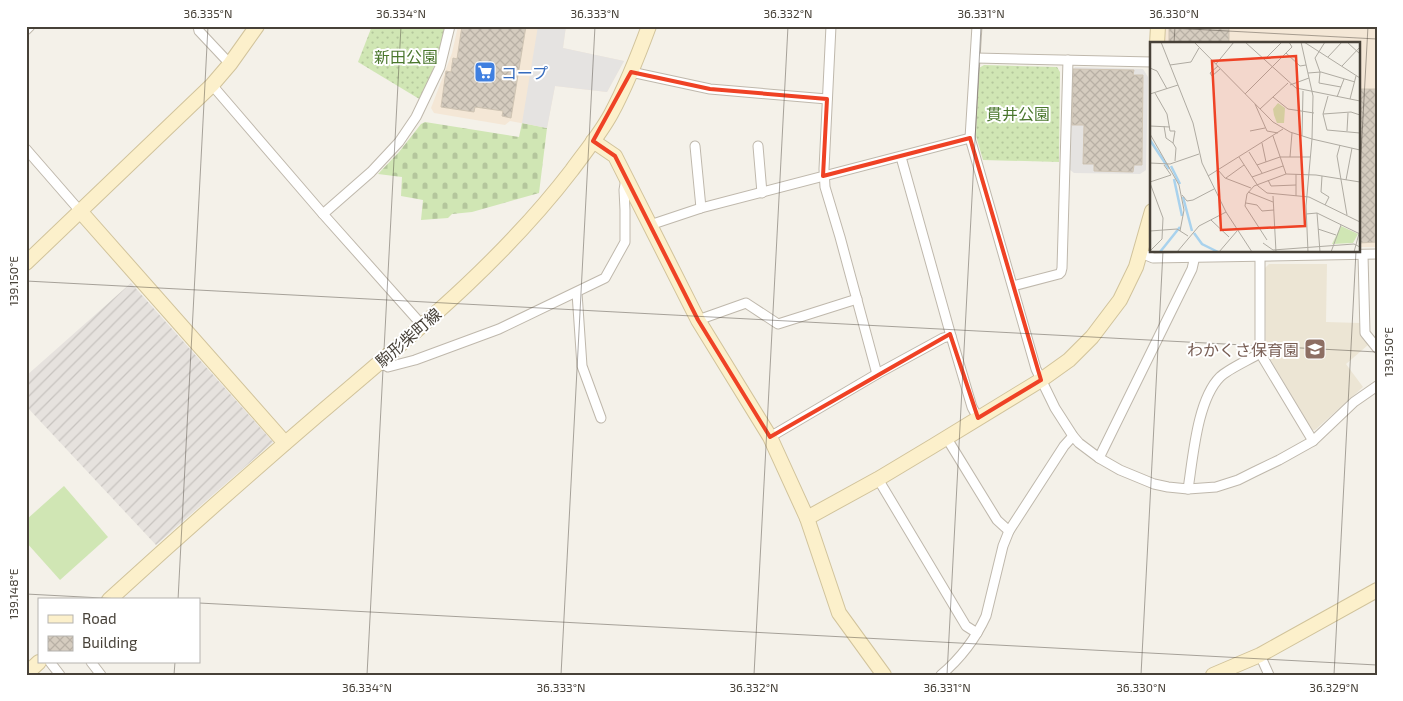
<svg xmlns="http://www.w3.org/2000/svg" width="1403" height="701" font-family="'Exo 2','Noto Sans JP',sans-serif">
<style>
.commercial{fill:#f4e7d6}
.industrial{fill:url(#industrial-furrows)}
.education{fill:#ece5d4}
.grass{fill:url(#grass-dots)}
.cemetery{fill:url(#cemetery-stones)}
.garden{fill:#d0e6b4}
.parking{fill:#e5e3e1}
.building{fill:url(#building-cross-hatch);stroke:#cfc4b3}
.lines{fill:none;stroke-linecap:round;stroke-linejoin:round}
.street-casing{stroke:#bfb8ac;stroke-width:11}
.secondary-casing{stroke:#d1c39b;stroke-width:16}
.street{stroke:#fff;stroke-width:9}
.secondary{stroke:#fcf0cb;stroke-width:14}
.marked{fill:none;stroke:#ef4225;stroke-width:4;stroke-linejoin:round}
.ticks{fill:none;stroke:#474138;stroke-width:1;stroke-opacity:0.45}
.labels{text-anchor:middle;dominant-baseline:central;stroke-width:4;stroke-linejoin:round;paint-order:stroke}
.park-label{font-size:16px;fill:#4a772d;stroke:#fff}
.shop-label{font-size:16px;fill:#366cbe;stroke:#fff;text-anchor:start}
.street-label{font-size:16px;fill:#474138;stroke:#fff}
.education-label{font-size:16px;fill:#785e54;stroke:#fff;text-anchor:end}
.inset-river{fill:none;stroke:#a9d2ed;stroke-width:2.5}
.inset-road{fill:none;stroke:#afaba2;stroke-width:1}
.view{fill:#ef4225;fill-opacity:0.15;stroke:#ef4225;stroke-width:2.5}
.inset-edge{fill:none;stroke:#474138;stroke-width:2.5}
.neatline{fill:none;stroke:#474138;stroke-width:2}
.ticks-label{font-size:12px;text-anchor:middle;fill:#474138}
</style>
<defs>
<pattern id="industrial-furrows" width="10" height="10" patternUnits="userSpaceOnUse" patternTransform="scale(1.25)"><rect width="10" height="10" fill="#e6e2de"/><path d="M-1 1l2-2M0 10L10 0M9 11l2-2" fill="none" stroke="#c7c3bf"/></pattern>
<pattern id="grass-dots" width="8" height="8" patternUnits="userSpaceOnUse" patternTransform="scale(1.25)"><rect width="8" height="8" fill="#d0e6b4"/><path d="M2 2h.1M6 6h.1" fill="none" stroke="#b4c69c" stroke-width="1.8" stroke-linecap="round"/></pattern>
<pattern id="cemetery-stones" width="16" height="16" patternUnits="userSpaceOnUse" patternTransform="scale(1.25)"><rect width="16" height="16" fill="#d0e6b4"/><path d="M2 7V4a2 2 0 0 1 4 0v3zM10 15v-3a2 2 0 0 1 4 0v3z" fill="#b4c69c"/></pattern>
<pattern id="building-cross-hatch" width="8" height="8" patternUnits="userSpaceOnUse" patternTransform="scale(1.25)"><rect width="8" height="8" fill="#d5ccbf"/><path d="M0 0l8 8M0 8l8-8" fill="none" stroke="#b8b0a5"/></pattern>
</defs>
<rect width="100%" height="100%" fill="#f4f1e9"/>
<g class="commercial">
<path d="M458 26H566L563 48 624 61 607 92 555 86 547 128 510 121 505 125 434 113 431 108 452 53Z"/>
<path d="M1165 26H1377V247H1359V44H1165Z"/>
</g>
<path class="industrial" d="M131 283 273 442 156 545 26 406V376Z"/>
<path class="education" d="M1269 264H1327L1326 322 1360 323V333L1368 345 1346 364 1363 387 1315 430H1312L1266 352 1265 268Z"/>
<g class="grass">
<path d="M372 26H446L441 49 421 100 358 62Z"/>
<path d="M984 65 1057 67 1060 72 1059 162 983 160 976 136 979 68Z"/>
</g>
<path class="cemetery" d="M425 122 519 137 522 123 547 128 539 193 472 212 452 214 448 218 421 220 423 200 401 196 402 177 378 174 399 152 421 124Z"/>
<path class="garden" d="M64 486 108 537 60 580 26 542V520Z"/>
<g class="parking">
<path d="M538 26H566L563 48 624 61 607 92 555 86 547 128 522 123Z"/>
<path d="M1075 67 1143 69 1148 77 1146 170 1140 174 1074 173 1069 169 1071 71Z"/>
</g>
<g class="building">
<path d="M462 26H526L511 118 502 116 503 111 475 107 474 112 441 107 446 71 451 72 453 58 457 59Z"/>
<rect x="1169" y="26" width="60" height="18"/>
<path d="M1073 69 1134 70 1133 75H1143L1142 165H1134L1133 172 1094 171V164H1083L1084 125H1072Z"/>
<path d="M1359 89H1377V242L1359 243Z"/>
</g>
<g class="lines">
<g class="street-casing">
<g id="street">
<path d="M198 26 199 31 230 64"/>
<path d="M831 26 824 169 825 187 840 237 877 374"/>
<path d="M977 26 970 138 1036 369 1055 408 1073 436 1079 443 1099 458 1120 470 1154 484 1168 487 1188 489 1216 487 1238 480 1254 472 1279 460 1313 441 1354 402 1377 386"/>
<path d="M26 30 30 26"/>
<path d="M976 58 1152 62"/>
<path d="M631 72 710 89 827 99"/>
<path d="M212 85 323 214 422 325"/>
<path d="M695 146 701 208"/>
<path d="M758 146 762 193"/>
<path d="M26 149 80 211"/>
<path d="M901 157 951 336 972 407 978 418"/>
<path d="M323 214 371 172 399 142 416 117 440 67 450 26"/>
<path d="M650 225 701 208 970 138"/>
<path d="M1141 253 1153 258 1377 254"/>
<path d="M1363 255 1365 333 1377 348"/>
<path d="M1013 286 1059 274 1061 272 1062 268 1068 60"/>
<path d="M577 293 582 366 601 418"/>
<path d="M698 320 746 303 778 324 857 299"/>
<path d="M1260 353 1313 441"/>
<path d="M380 362 388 367 415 360 499 329 605 278 625 242V210L624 190 626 178"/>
<path d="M770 437 877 374 943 338 951 336"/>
<path d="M946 437 997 520 1009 531"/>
<path d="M1099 458 1192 269 1195 256"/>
<path d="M878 479 966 626 977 633"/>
<path d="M1188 489C1193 458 1197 400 1220 377 1228 369 1249 360 1260 353V257"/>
<path d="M1260 655 1269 675"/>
<path d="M50 662 60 675"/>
<path d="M91 662 101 675"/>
<path d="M941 675C961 658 975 640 986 616L1003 546 1009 531 1064 446 1073 436"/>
</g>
</g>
<g class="secondary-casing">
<g id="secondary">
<path d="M1157 44 1158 26"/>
<path d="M593 141 615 156 698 320 770 437 807 518 839 613 884 675"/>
<path d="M80 211 285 443"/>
<path d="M26 263 212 85 230 64 257 26"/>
<path d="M807 518 878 479 933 446 1041 380 1069 360 1092 337 1120 300 1136 267 1152 211"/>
<path d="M109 600C178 537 248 475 319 414 408 338 500 264 572 170 585 152 600 134 611 114 626 86 638 56 649 26"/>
<path d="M26 674 39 662"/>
<path d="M1213 675 1260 655 1377 590"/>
</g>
</g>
<use href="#street" class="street"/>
<use href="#secondary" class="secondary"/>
</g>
<path class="marked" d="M631 72 710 89 827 99 823 176 970 138 1041 380 978 418 950 334 770 437 698 320 615 156 593 141Z"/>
<path class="ticks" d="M1134 26 1377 39M1174 44 1175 26M1359 190 1368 26M26 281 1377 352M26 594 140 600M178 600 208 26M199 603 1377 665M174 675 175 662M367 675 401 26M561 675 595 26M754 675 788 26M947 675 981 26M1141 675 1163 251M1334 675 1356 251"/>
<defs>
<g id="supermarket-square" transform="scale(1.125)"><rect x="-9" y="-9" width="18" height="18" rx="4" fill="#3f7fe0" stroke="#fff"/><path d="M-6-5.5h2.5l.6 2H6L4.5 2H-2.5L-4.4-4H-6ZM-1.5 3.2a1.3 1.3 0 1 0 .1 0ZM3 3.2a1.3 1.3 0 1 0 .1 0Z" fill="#fff"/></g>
<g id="school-square" transform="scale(1.125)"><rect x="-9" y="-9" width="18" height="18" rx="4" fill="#8d6e63" stroke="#fff"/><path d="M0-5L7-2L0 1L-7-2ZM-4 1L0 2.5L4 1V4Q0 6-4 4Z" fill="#fff"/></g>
</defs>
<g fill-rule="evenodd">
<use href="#supermarket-square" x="485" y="72"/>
<use href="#school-square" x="1315" y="349"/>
</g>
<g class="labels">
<g class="park-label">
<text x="406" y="56">新田公園</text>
<text x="1018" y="113">貫井公園</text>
</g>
<g class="shop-label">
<text x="501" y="72">コープ</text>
</g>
<g class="street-label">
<text transform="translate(408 337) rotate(-41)">駒形柴町線</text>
</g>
<g class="education-label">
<text x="1299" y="349">わかくさ保育園</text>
</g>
</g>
<g transform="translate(1150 42)">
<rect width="210" height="210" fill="#f4f1e9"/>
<path d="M128 61 135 66 134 81H127L124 73 123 67ZM191 184 208 192 203 201 182 202Z" fill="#d0e6b4"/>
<path class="inset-river" d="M0 98 19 127M21 124 30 142M24 137 32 174M33 155 42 189M44 191 52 202 68 210M10 210 30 185"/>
<path class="inset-road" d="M11 0 43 81 52 121 76 170 102 210M44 0 123 80 140 90 162 97 156 164 158 210M95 0 146 46 210 59M151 0 163 54 162 97 210 108M154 0 210 36M175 0 165 16 170 30 169 41 191 45M197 0 210 12M136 11 150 24 156 23M178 15 192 0M114 18 132 0M66 22 84 0M20 23 41 20 49 6M68 24 60 31 62 34 70 27M192 24 210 5M0 26 7 29 17 47M158 31 171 30 205 40M140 43 159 36M5 51 17 72 20 89H25L23 101 26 106 25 119M0 52 28 43M95 52 142 5 139 0M178 54 173 72 177 88 210 91M123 55 138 67 164 71M187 55 194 37M200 57 206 34M105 62 117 89 128 91M110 67 138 41M173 72 201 70 210 73M0 84 20 85M14 84 16 96 23 101M100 89 115 86M197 89 198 71M0 92 29 143 34 168 30 189M123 94 136 132M152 94 153 49M112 101 116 120M190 103 187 114 197 173M99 110 112 131M89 115 108 144 117 151 159 155 210 180M140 115 142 91M0 121 20 122 49 112M107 123 130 115H160M68 128 75 136 101 146M146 132V154M58 134 133 87M172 134 171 150 179 155 175 163M102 135 133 124M76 136 94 123M118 138 121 144 146 143M196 138 202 106M0 140 21 133 14 123M0 141 13 176 12 197 0 209M98 150 123 160M32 153 37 159 43 158 64 147M123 154 126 210M96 161 107 163 112 169 124 168M167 171 170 210M156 172 167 171 210 192M61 178 79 195M168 187 186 193M0 189 27 187 38 194M117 198 95 164 97 152 104 144 136 132 166 133 210 140M113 201 123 208 204 202 210 205M27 210 49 184 76 170M69 210 87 189M181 210 191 183M204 210 210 188"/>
<path class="view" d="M146 14 155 184 71 188 62 19Z"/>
<rect width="210" height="210" class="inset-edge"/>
</g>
<rect width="1403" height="701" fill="none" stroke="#ffffff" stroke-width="55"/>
<rect x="38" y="598" width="162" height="65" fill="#ffffff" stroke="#b5b3af"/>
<rect x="48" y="615" width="25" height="8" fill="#fcf0cb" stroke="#b5b3af"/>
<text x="82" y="624" font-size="15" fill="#474138">Road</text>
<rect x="48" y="636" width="25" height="15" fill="url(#building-cross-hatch)" stroke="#b5b3af"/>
<text x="82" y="648" font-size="15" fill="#474138">Building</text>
<rect x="28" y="28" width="1348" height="646" class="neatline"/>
<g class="ticks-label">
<text x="208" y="18">36.335°N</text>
<text x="401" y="18">36.334°N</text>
<text x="595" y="18">36.333°N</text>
<text x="788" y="18">36.332°N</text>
<text x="981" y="18">36.331°N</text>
<text x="1174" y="18">36.330°N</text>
<text transform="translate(14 281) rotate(-90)" y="4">139.150°E</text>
<text transform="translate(1389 352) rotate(-90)" y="4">139.150°E</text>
<text transform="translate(14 594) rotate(-90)" y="4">139.148°E</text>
<text x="367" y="692">36.334°N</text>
<text x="561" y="692">36.333°N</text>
<text x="754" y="692">36.332°N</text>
<text x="947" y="692">36.331°N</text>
<text x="1141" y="692">36.330°N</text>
<text x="1334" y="692">36.329°N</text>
</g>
</svg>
